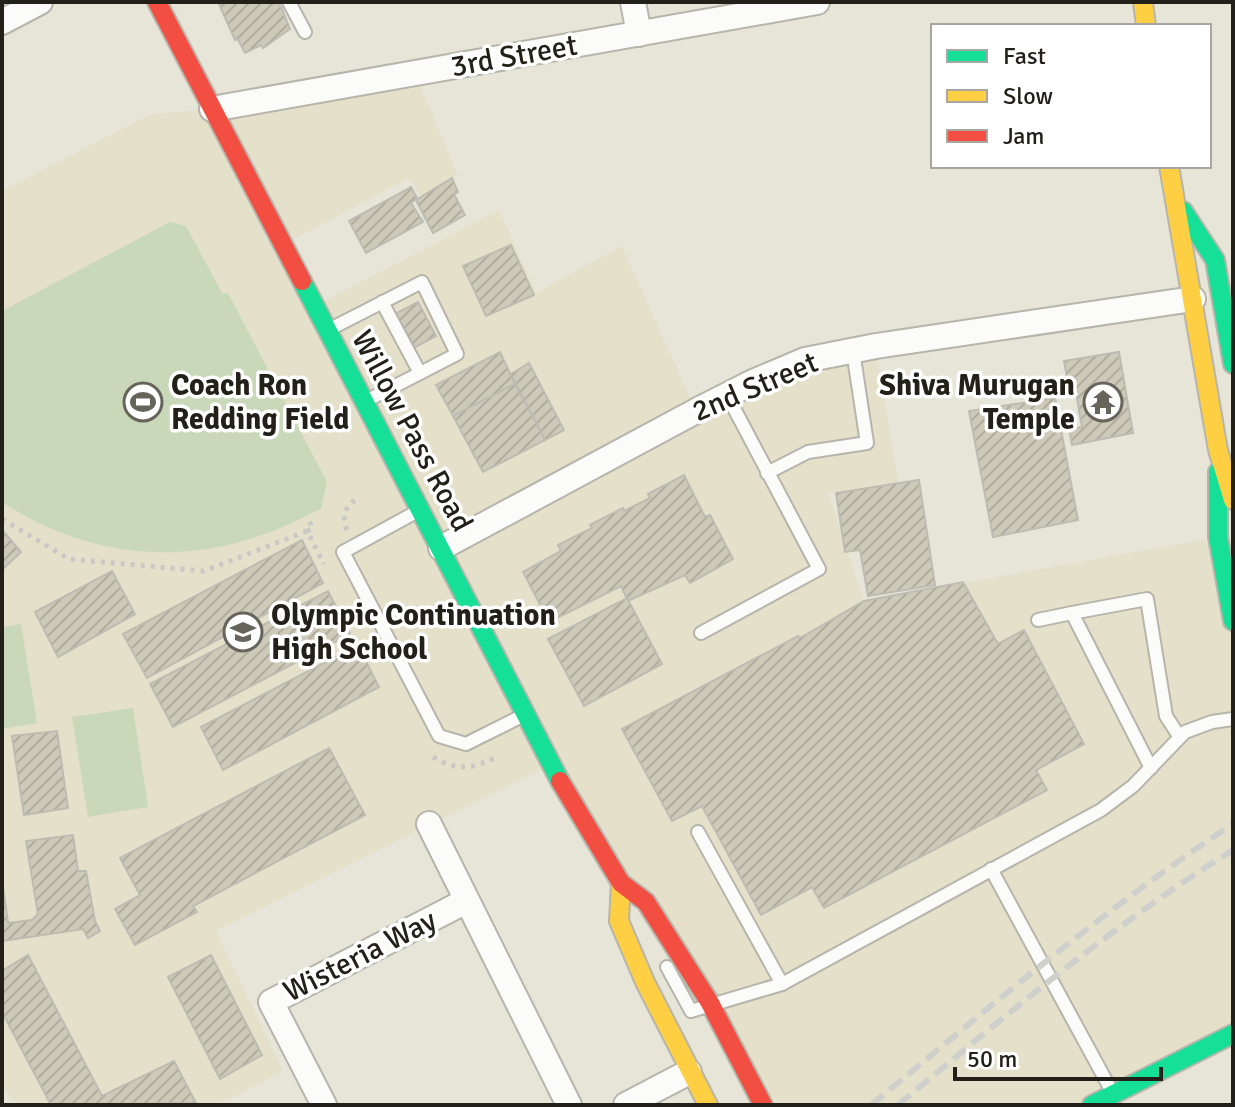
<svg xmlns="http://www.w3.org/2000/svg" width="1235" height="1107" font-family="Signika,sans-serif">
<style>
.built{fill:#e4e0ca}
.pitch{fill:#c9d8b9}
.building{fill:url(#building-hatch);stroke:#bdbcb2;stroke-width:2}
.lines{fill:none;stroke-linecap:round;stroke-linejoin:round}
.lane-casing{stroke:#b7b5ab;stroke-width:16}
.street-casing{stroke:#b7b5ab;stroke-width:28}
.fast-casing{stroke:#b7b5ab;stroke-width:22}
.slow-casing{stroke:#b7b5ab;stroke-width:22}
.jam-casing{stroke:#b7b5ab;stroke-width:22}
.path{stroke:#cac8c5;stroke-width:5;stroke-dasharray:4 6;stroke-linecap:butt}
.lane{stroke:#fbfbf9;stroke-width:12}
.street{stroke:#fbfbf9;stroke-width:24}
.fast{stroke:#16e098;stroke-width:18}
.slow{stroke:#ffcf43;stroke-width:18}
.jam{stroke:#f24e42;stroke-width:18}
.rail{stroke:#cfcfcb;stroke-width:6;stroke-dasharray:16 8;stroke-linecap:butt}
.labels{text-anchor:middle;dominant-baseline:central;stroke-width:7;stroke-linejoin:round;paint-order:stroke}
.street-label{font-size:30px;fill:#222018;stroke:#fff}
.poi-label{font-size:30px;font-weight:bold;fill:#222018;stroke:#fff;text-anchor:start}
</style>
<defs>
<pattern id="building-hatch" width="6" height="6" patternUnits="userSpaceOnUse" patternTransform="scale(2)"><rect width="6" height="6" fill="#cdcab9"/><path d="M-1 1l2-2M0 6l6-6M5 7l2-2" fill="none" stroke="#b0ad9e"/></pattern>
</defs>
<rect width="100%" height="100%" fill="#e7e5d8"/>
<path class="built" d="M415 73 458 175 421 196 409 178 283 245 315 306 499 210 536 293 622 246 696 411 876 346 898 483 828 493 864 601 1218 537 1233 539V1034L1092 1105H763L550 765 216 931 283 1071 217 1105H18L2 1086V191L151 114 212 109Z"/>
<g class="pitch">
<path d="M170 222 186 226 222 293H228L327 482 321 509C299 519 277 531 253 538 168 566 77 552 2 502V311Z"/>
<path d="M21 624 37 723 2 729V627Z"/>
<path d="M133 708 148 807 88 817 72 717Z"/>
</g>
<g class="building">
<path d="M218 2H279L290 29 263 48 261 45 245 53 237 38 235 40Z"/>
<path d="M452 178 458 192 454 194 465 215 433 233 416 200Z"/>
<path d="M411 187 417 198 411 203 423 222 366 253 349 221Z"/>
<path d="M511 245 534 295 486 316 463 266Z"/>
<path d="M418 302 436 336 410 350 391 316Z"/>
<path d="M500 352 515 384 453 416 436 385Z"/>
<path d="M1119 352 1133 433 1072 445 1069 429 1082 427 1073 376 1067 378 1064 361Z"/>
<path d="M529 363 564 430 545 440 511 374Z"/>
<path d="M515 384 545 440 483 472 453 416Z"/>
<path d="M1055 398 1078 520 993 537 969 411Z"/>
<path d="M684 475 705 517 710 515 733 559 690 583 685 575 628 601 621 586 549 622 523 572 561 551 558 545 592 528 590 525 623 508 624 511 650 498 648 494Z"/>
<path d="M919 480 935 585 868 596 860 550 845 552 836 493Z"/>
<path d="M2 530 21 552 2 570Z"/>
<path d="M302 540 323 583 147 678 123 634Z"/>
<path d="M112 571 135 614 58 657 35 612Z"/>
<path d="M963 582 998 644 1024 630 1084 744 1036 770 1047 790 824 908 812 887 761 915 702 806 672 821 622 729 798 636 800 638 864 601Z"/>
<path d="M328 591 350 634 173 727 150 684Z"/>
<path d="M627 598 662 664 584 706 548 639Z"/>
<path d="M358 645 379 687 223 770 201 727Z"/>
<path d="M57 731 68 808 24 815 12 736Z"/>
<path d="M329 748 365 815 193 906 197 912 135 945 115 909 140 895 120 858Z"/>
<path d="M73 835 78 871H86L95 921 100 931 88 938 83 929 2 941V880L8 923 32 920 38 914 26 841Z"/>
<path d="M28 955 102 1096 174 1061 196 1103 51 1105 2 1012V971Z"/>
<path d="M211 955 262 1055 220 1079 168 977Z"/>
</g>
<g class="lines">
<g class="lane-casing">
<g id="lane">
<path d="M289 2 305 32"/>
<path d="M382 302 420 373"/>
<path d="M332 328 422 282 457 354 368 400"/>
<path d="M767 473 808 452 867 443 853 351"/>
<path d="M418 511 343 552 439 736 466 744 524 715"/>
<path d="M1038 620 1072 613"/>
<path d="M701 633 819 569 727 395"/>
<path d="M1151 768 1072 613 1147 599 1166 716 1179 736"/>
<path d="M698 832 782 984"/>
<path d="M991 869 1110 1088"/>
<path d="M667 967 691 1011 782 984 1101 810 1133 786 1185 732 1212 722 1233 719"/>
</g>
</g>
<g class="street-casing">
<g id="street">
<path d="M633 2 639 34"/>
<path d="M2 22 40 2"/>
<path d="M212 109 817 2"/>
<path d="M441 548 696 411 753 382 805 360 876 346 1193 299"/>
<path d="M429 824 569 1105"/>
<path d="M324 1105 271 1002 466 901"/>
<path d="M626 1105 689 1072"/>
</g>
</g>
<g class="fast-casing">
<g id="fast">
<path d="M1183 211 1215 260 1233 364"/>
<path d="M302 281 560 781"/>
<path d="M1218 472V537L1233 621"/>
<path d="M1092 1105 1233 1034"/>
</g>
</g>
<g class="slow-casing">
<g id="slow">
<path d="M1143 2 1146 26"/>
<path d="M1169 166 1218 450 1233 500"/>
<path d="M621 883 619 921 645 982 708 1105"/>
</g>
</g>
<g class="jam-casing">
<g id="jam">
<path d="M157 2 302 281"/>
<path d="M560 781 621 883 646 902 710 1003 763 1105"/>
</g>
</g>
<g class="path">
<path d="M2 519 69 559 204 571 307 531 324 564"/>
<path d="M347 530C341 516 345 506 358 498"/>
<path d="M307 531 313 528 308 519"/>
<path d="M433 757C457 771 471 769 495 758"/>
</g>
<use href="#lane" class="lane"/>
<use href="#street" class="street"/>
<use href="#fast" class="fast"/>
<use href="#slow" class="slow"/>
<use href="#jam" class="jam"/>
<g class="rail">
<path d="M871 1105C989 1008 1105 908 1233 824"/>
<path d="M898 1105C1006 1015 1114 924 1233 850"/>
</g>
</g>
<defs>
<g id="stadium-ring" transform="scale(2)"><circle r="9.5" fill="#fff" stroke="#67655b" stroke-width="1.5"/><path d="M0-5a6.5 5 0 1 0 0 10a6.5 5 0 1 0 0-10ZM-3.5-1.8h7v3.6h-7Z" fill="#67655b"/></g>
<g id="temple-ring" transform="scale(2)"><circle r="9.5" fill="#fff" stroke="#67655b" stroke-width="1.5"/><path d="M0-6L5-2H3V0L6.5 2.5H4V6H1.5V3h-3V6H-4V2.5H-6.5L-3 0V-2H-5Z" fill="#67655b"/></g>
<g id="school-ring" transform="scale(2)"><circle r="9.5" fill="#fff" stroke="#67655b" stroke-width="1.5"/><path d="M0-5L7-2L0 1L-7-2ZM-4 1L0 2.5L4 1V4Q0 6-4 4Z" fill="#67655b"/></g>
</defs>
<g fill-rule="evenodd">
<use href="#stadium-ring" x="143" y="402"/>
<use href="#temple-ring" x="1103" y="402"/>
<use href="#school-ring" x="243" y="632"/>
</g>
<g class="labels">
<g class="street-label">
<text transform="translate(514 56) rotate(-10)">3rd Street</text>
<text transform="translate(755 387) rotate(-23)">2nd Street</text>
<text transform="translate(412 431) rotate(62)">Willow Pass Road</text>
<text transform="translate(360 956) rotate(-27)">Wisteria Way</text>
</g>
<g class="poi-label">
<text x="171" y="385">Coach Ron<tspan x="171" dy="34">Redding Field</tspan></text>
<text x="1075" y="385" text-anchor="end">Shiva Murugan<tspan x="1075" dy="34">Temple</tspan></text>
<text x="271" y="615">Olympic Continuation<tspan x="271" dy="34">High School</tspan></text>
</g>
</g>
<rect width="1235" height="1107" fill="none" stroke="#222018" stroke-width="8"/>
<rect x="931" y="24" width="280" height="144" fill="#ffffff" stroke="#a7a6a3" stroke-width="2"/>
<rect x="947" y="50" width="40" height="12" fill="#16e098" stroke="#a7a6a3" stroke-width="2"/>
<text x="1003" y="64" font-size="24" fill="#222018">Fast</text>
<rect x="947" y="90" width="40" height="12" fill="#ffcf43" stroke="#a7a6a3" stroke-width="2"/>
<text x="1003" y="104" font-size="24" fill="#222018">Slow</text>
<rect x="947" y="130" width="40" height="12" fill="#f24e42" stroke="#a7a6a3" stroke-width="2"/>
<text x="1003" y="144" font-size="24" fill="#222018">Jam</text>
<path d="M955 1067v12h206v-12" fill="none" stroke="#222018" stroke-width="4"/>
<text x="967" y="1067" font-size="24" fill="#222018" stroke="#ffffff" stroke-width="6" paint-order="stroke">50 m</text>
</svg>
